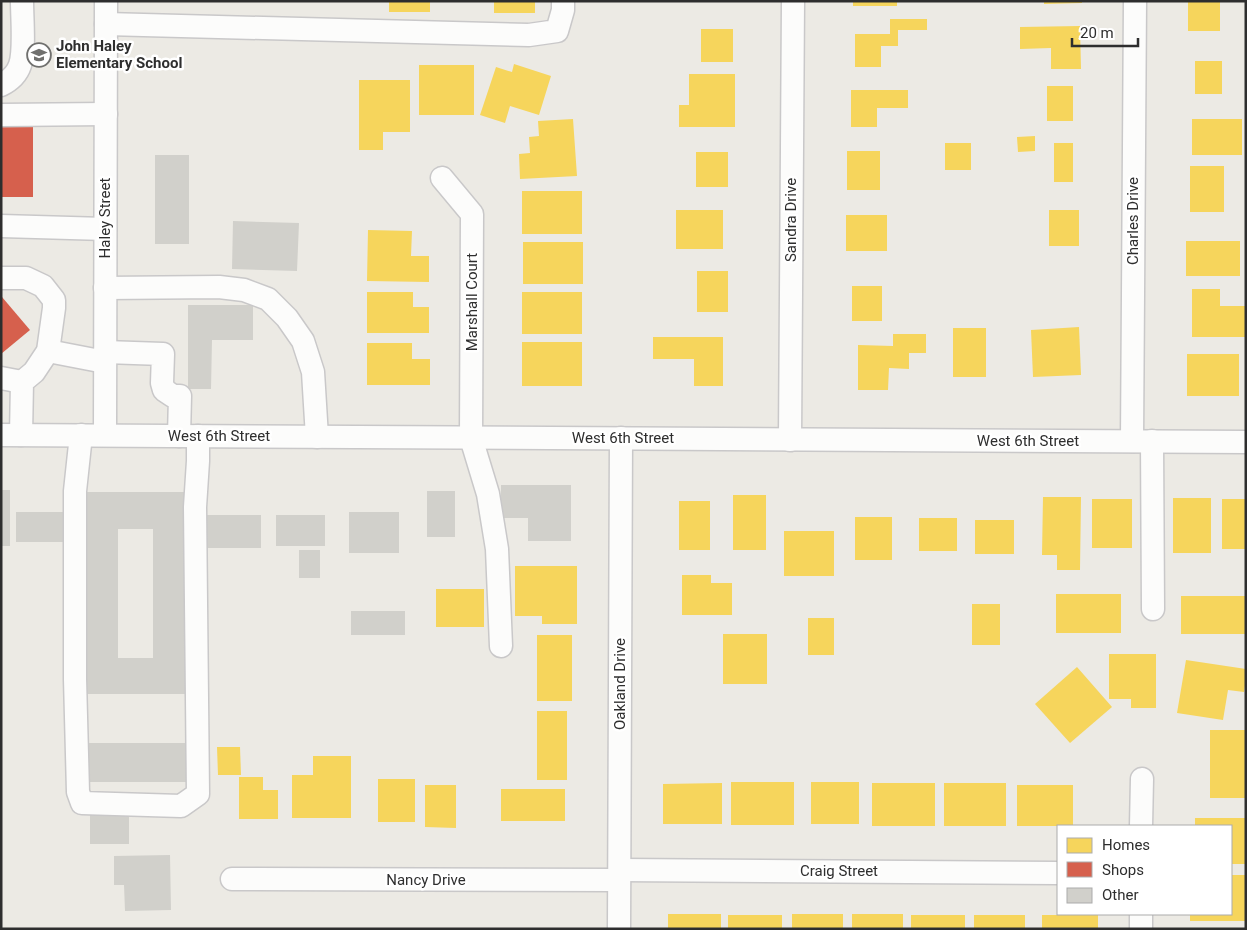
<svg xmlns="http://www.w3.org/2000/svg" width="1247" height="930" font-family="Roboto,sans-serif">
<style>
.homes{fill:#f6d55c}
.shops{fill:#d6604d}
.building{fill:#d1d0cb;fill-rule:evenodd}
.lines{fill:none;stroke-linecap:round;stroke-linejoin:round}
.minor-casing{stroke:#c9c8c9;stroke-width:25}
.minor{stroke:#fcfcfb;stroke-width:22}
.labels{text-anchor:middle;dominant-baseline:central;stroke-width:5;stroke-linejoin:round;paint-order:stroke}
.poi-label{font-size:15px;font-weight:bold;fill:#2e2e2e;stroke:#fff;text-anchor:start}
.street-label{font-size:15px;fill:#2e2e2e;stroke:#fff}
</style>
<rect width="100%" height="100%" fill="#eceae4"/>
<g class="homes">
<rect x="389" y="1" width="41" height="11"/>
<rect x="494" y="1" width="41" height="12"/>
<rect x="853" y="1" width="44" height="5"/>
<path d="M1044 1H1082V3L1044 4Z"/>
<rect x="1188" y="1" width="32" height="30"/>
<path d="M890 19H927V30H898V46H881V67H855V34H890Z"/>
<path d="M1080 26 1081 69H1051V48L1020 49V27Z"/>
<rect x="701" y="29" width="32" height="33"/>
<rect x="1195" y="61" width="27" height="33"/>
<path d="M514 64 551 76 539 115 510 106 505 123 480 115 496 67 512 72Z"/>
<rect x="419" y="65" width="55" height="50"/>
<path d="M689 74H735V127H679V105H689Z"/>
<path d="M359 80H410V132H383V150H359Z"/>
<rect x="1047" y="86" width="26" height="35"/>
<path d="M851 90H908V108H877V127H851Z"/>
<path d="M573 119 577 176 520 179 519 154 530 153 529 137 539 136 538 121Z"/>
<rect x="1192" y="119" width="50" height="36"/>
<path d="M1035 136V151L1018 152 1017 137Z"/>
<rect x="945" y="143" width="26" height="27"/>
<rect x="1054" y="143" width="19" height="39"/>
<rect x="847" y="151" width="33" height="39"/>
<rect x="696" y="152" width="32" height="35"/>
<rect x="1190" y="166" width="34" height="46"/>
<rect x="522" y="191" width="60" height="43"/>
<rect x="676" y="210" width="47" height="39"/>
<rect x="1049" y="210" width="30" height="36"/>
<rect x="846" y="215" width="41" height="36"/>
<path d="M368 230 412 231 411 256H429V282L367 281Z"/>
<rect x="1186" y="241" width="54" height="35"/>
<rect x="523" y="242" width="60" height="42"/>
<rect x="697" y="271" width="31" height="41"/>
<rect x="852" y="286" width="30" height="35"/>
<path d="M1192 289H1220V306H1245V337H1192Z"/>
<path d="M367 292H413V307H429V333H367Z"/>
<rect x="522" y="292" width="60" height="42"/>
<path d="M1079 327 1081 375 1033 377 1031 330Z"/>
<rect x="953" y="328" width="33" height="49"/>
<path d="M893 334H926V353H909V369L889 368 888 390H858V345L893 346Z"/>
<path d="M653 337H723V386H694V359H653Z"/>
<rect x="522" y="342" width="60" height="44"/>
<path d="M367 343H412V359H430V385H367Z"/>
<rect x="1187" y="354" width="52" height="42"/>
<rect x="733" y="495" width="33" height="55"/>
<path d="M1043 497H1081L1080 570H1057V555H1042Z"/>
<rect x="1173" y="498" width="38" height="55"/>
<rect x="1092" y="499" width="40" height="49"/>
<rect x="1222" y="499" width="24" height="50"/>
<rect x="679" y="501" width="31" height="49"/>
<rect x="855" y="517" width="37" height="43"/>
<rect x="919" y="518" width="38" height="33"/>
<rect x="975" y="520" width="39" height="34"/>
<rect x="784" y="531" width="50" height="45"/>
<path d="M515 566H577V624H542V616H515Z"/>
<path d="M682 575H711V583H732V615H682Z"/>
<rect x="436" y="589" width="48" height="38"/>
<rect x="1056" y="594" width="65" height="39"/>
<rect x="1181" y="596" width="65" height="38"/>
<rect x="972" y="604" width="28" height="41"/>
<rect x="808" y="618" width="26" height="37"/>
<rect x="723" y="634" width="44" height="50"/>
<rect x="537" y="635" width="35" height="66"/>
<path d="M1109 654H1156V708H1131V699H1109Z"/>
<path d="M1186 660 1246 669V679L1244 692 1228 690 1223 720 1177 713Z"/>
<path d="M1077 667 1112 707 1070 743 1035 704Z"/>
<rect x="537" y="711" width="30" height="69"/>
<rect x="1210" y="730" width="36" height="68"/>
<path d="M217 747H240L241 775H218Z"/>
<path d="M313 756H351V818H292V775H313Z"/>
<path d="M239 777H263V790H278V819H239Z"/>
<rect x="378" y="779" width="37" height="43"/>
<rect x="731" y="782" width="63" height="43"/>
<rect x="811" y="782" width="48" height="42"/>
<path d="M722 783V824H663V784Z"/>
<rect x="872" y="783" width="63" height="43"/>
<rect x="944" y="783" width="62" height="43"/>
<path d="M425 785H456V828L425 827Z"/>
<rect x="1017" y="785" width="56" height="41"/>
<rect x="501" y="789" width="64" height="32"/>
<path d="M1195 818H1246V864H1231V826H1195Z"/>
<path d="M1231 875H1246V921H1190V914H1231Z"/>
<rect x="668" y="914" width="53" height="15"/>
<rect x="792" y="914" width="51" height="15"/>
<rect x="852" y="914" width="51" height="15"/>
<rect x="728" y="915" width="54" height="14"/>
<rect x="911" y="915" width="54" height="14"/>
<rect x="974" y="915" width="51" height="14"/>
<rect x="1042" y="915" width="56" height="14"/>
</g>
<g class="shops">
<rect x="1" y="127" width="32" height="70"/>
<path d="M2 297 30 330 1 354V298Z"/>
</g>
<g class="building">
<rect x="155" y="155" width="34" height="89"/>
<path d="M233 221 299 223 297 271 232 269Z"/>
<path d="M188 305H253V340H212L211 389H188Z"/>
<path d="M501 485H571V541H528V518H501Z"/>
<rect x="1" y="490" width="9" height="56"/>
<rect x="427" y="491" width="28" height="46"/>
<path d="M81 492H191L192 694H81ZM118 529H153V658H118Z"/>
<rect x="16" y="512" width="50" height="30"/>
<rect x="349" y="512" width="50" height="41"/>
<rect x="207" y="515" width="54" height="33"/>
<rect x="276" y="515" width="49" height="31"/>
<rect x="299" y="550" width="21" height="28"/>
<rect x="351" y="611" width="54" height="24"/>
<rect x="86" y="743" width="106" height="39"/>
<rect x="90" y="815" width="39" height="29"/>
<path d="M170 855 171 910 125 911 124 885H114V856Z"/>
</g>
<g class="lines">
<g class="minor-casing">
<g id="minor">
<path d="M106 24 529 35 557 31 563 10V1"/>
<path d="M1 85C9 81 17 74 20 65 25 51 22 18 22 1"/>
<path d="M1 115 106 114"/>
<path d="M442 178 472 214 471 438 488 494 497 549 501 646"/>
<path d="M1 226 105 229"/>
<path d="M1 278H26L43 286 54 300V308L48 351 34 372 22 382 21 435"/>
<path d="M105 288 219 287 244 290 268 299 287 318 303 341 313 372 317 437"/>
<path d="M48 351 105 362"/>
<path d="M105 352 163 354 162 383 164 390 173 396H180L179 436"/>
<path d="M1 378 22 382"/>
<path d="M1 435 1246 442"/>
<path d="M81 435 75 491V679L78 792 82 803 181 806 198 794 195 507 198 461V436"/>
<path d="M105 435 106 1"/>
<path d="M790 440 793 1"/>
<path d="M1132 441 1135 1"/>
<path d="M1152 441 1153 609"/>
<path d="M1141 826 1142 779"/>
<path d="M620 870 1058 873"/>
<path d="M232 879 619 880"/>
<path d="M1141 914V929"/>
<path d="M619 929 621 438"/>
</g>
</g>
<use href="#minor" class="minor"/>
</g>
<defs>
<g id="school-ring" transform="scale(1.25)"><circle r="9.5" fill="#fff" stroke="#70706e" stroke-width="1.5"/><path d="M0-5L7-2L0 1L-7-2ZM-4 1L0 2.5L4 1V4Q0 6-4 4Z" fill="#70706e"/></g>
</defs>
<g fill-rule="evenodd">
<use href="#school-ring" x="39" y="55"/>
</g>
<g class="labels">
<g class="poi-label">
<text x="56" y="46">John Haley<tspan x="56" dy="17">Elementary School</tspan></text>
</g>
<g class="street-label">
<text transform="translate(105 218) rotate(-90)">Haley Street</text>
<text transform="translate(791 220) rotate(-90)">Sandra Drive</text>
<text transform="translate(1133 221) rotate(-90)">Charles Drive</text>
<text transform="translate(472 302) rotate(-90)">Marshall Court</text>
<text x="219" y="436">West 6th Street</text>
<text x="623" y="438">West 6th Street</text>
<text x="1028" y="441">West 6th Street</text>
<text transform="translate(620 684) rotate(-90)">Oakland Drive</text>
<text x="839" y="871">Craig Street</text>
<text x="426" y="880">Nancy Drive</text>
</g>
</g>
<rect width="1247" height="930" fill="none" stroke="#2e2e2e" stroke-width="5"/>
<rect x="1057" y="825" width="175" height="90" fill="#ffffff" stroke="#ababab"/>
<rect x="1067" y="838" width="25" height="15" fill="#f6d55c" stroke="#ababab"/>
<text x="1102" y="850" font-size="15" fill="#2e2e2e">Homes</text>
<rect x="1067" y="862" width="25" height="15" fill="#d6604d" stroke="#ababab"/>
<text x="1102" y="875" font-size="15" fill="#2e2e2e">Shops</text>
<rect x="1067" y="888" width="25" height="15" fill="#d1d0cb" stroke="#ababab"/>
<text x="1102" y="900" font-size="15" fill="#2e2e2e">Other</text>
<path d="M1072 38v8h66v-8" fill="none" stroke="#2e2e2e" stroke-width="2.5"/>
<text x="1080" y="38" font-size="15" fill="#2e2e2e" stroke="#ffffff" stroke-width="4" paint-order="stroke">20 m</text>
</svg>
